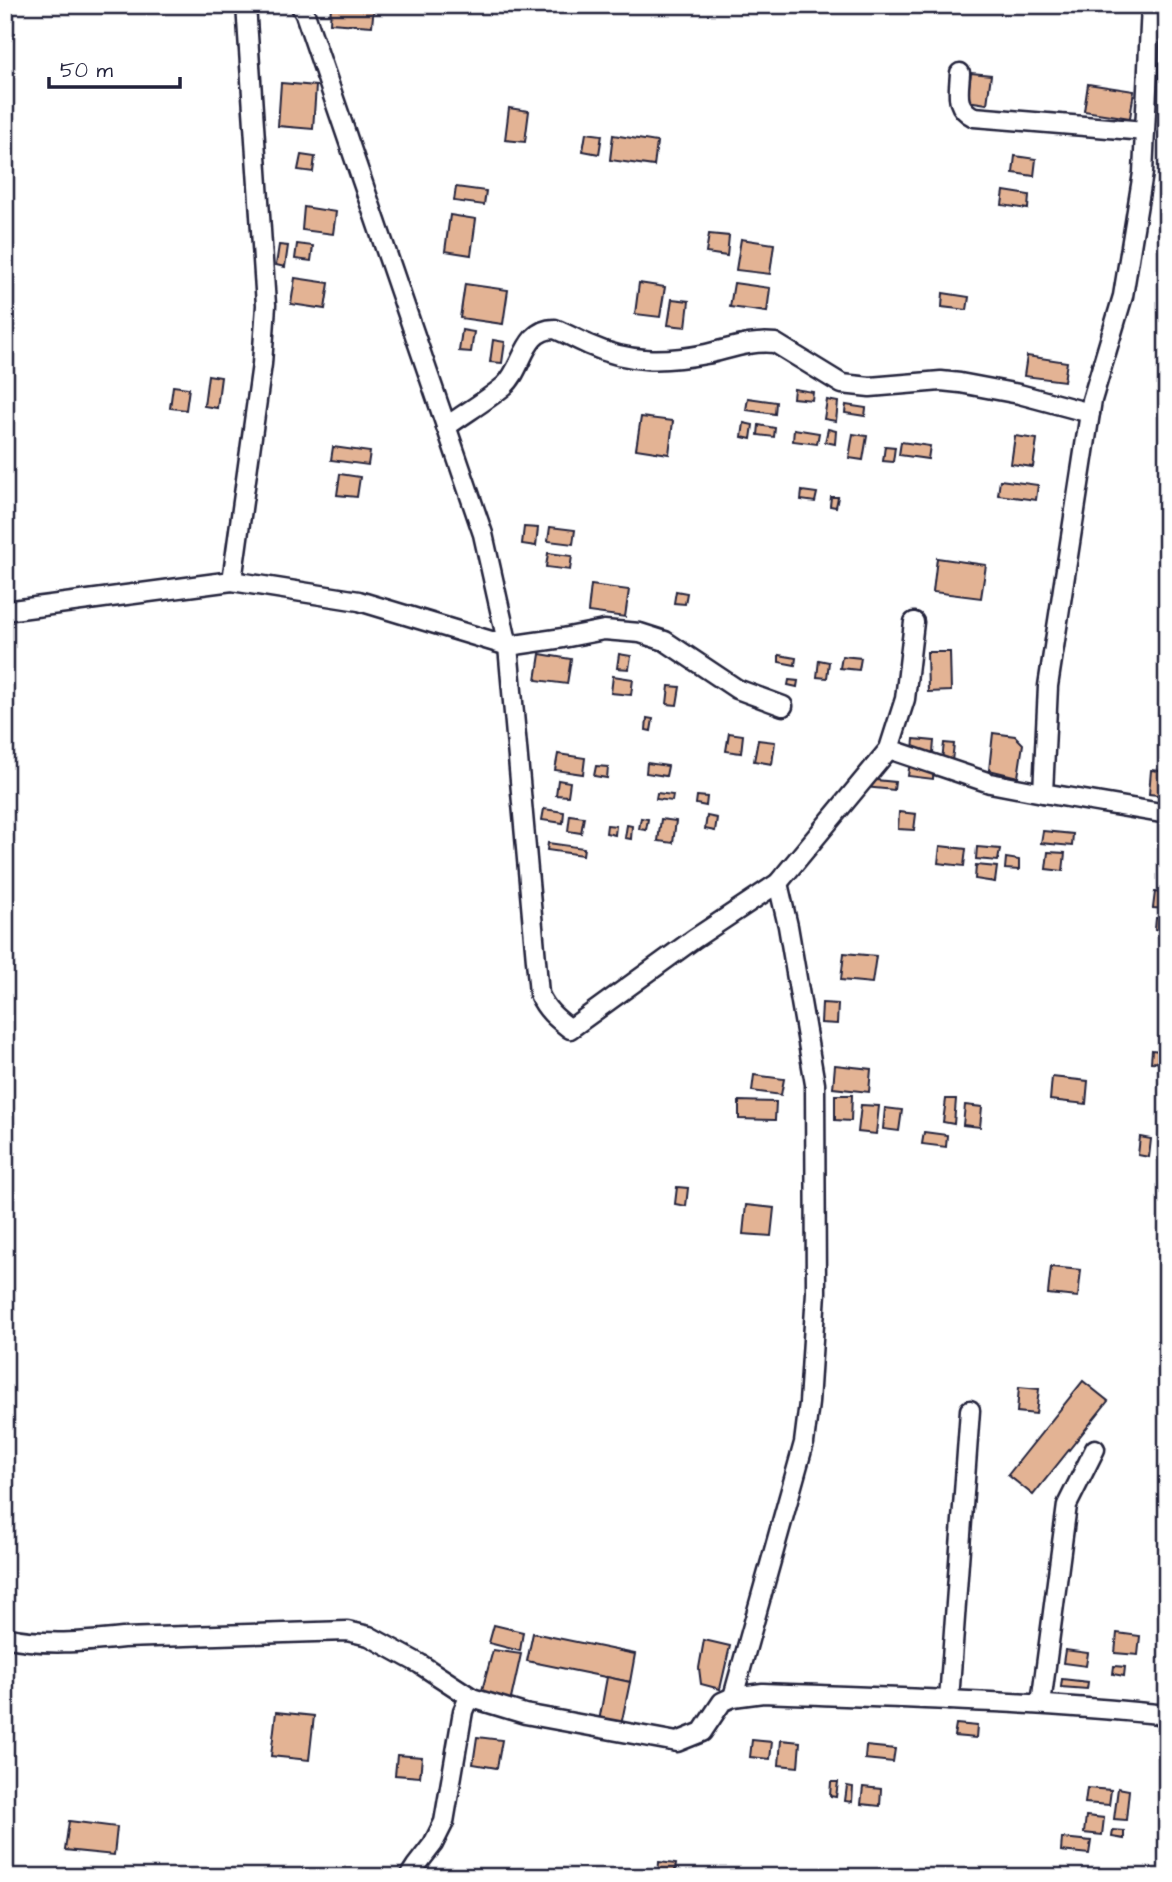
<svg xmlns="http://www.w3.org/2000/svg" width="1172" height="1882" font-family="'Architects Daughter',sans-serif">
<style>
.building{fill:#e3b394;stroke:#22223b;stroke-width:2}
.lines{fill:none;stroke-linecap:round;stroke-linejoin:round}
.minor-casing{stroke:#22223b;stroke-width:23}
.minor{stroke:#fff;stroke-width:18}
</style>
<rect width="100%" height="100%" fill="#fff"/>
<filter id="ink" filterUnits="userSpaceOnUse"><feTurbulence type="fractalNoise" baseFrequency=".0143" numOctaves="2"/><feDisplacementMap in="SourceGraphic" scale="14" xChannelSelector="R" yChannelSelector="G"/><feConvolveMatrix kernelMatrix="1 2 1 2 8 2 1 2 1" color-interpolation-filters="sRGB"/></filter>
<g filter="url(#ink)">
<g class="building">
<path d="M331 5H374L372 26 330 23Z"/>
<path d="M971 73 991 75 987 104 967 101Z"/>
<path d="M281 83 316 86 313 129 278 126Z"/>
<path d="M1088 84 1134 91 1130 118 1084 111Z"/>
<path d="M509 108 529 111 525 142 505 140Z"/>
<path d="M586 133 602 135 599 154 583 151Z"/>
<path d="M613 135 657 142 654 166 610 160Z"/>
<path d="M301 155 315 157 313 172 298 170Z"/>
<path d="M1015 156 1036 159 1034 176 1013 173Z"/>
<path d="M456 187 486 191 484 205 454 201Z"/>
<path d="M1004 191 1029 195 1028 209 1002 205Z"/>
<path d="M304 207 336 212 333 234 302 230Z"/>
<path d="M450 215 476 219 471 255 445 251Z"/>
<path d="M709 234 729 236 727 256 706 253Z"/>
<path d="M741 239 774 244 770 274 736 270Z"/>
<path d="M297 244 313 246 311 261 295 259Z"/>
<path d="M279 245 288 246 285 267 276 265Z"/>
<path d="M295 278 329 283 325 309 291 304Z"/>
<path d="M639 283 665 287 660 317 635 314Z"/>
<path d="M734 283 770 288 767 312 730 307Z"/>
<path d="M465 284 508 290 503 324 460 318Z"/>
<path d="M943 293 969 297 967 310 942 307Z"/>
<path d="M672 299 689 301 686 327 668 325Z"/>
<path d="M462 330 474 332 471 352 459 351Z"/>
<path d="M493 340 505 342 502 363 490 362Z"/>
<path d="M1027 356 1067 362 1064 381 1024 376Z"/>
<path d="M208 375 221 377 217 408 204 406Z"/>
<path d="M173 386 189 388 186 410 170 408Z"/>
<path d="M794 389 813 392 812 400 793 398Z"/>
<path d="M748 398 776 402 775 414 746 410Z"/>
<path d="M827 400 838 402 836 421 824 419Z"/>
<path d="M846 405 866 408 865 416 845 413Z"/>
<path d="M641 417 673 421 669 454 636 449Z"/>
<path d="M744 423 753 425 751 439 742 437Z"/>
<path d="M759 425 775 428 774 437 758 435Z"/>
<path d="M794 429 819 433 817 444 793 441Z"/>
<path d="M828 429 836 431 835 444 825 442Z"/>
<path d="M853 434 867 436 863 460 849 458Z"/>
<path d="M1015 436 1037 439 1033 467 1011 464Z"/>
<path d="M901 442 930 446 928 459 899 455Z"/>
<path d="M885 446 895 447 893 462 883 461Z"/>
<path d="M333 447 370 452 368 465 331 460Z"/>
<path d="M340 474 360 477 357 497 337 495Z"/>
<path d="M1000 480 1038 485 1036 500 998 495Z"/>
<path d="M802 491 817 493 815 502 801 500Z"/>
<path d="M831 497H838L836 507 830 506Z"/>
<path d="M524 527 538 528 536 546 522 544Z"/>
<path d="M550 527 575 530 573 544 548 541Z"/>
<path d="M548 553 572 556 570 570 546 567Z"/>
<path d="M937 558 986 565 981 598 933 592Z"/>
<path d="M591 585 629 590 625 617 588 612Z"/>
<path d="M676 591 687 593 685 604 674 603Z"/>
<path d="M927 652H950L951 691 928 692Z"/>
<path d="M540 654 571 659 567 684 536 680Z"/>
<path d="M619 654 631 656 629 669 617 668Z"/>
<path d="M779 655 796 658 795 665 779 662Z"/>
<path d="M842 656 861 658 859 670 840 668Z"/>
<path d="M819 660 829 662 827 678 817 677Z"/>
<path d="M613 676 633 679 631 695 611 693Z"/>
<path d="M789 680 798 681 797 687 788 685Z"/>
<path d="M669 686 680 687 677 705 667 704Z"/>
<path d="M647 718 653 719 651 731 646 730Z"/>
<path d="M729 733 743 735 741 753 726 751Z"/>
<path d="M993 733 1015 736 1023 744 1018 777 989 770Z"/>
<path d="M914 739 934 741 933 753 913 751Z"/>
<path d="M758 740 775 742 772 764 754 761Z"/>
<path d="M944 743 954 744 952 761 942 760Z"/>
<path d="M558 754 585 758 583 774 555 770Z"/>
<path d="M910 761 934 763 933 779 908 776Z"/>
<path d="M647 763 668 766 666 776 646 773Z"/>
<path d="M596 766 608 767 607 778 594 776Z"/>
<path d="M1151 770 1167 772V796L1149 794Z"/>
<path d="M866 779 895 782 894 790 865 787Z"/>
<path d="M558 780 570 782 568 796 556 795Z"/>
<path d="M657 793 673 795 672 801 656 799Z"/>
<path d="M697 796 707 797 706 806 696 804Z"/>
<path d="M544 809 564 812 563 823 542 820Z"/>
<path d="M899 812 916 814 914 830 898 829Z"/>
<path d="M570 815 584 817 581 833 568 831Z"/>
<path d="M707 816 717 818 715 831 705 829Z"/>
<path d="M641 818 648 819 646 830 639 829Z"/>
<path d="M661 819 676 821 673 843 658 841Z"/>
<path d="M607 825 616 826 615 835 606 833Z"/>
<path d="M627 825 632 826 631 839 625 838Z"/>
<path d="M1043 831 1073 834 1072 846 1041 843Z"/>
<path d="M548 843 584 848 583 855 547 850Z"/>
<path d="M940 846 966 849 964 866 938 863Z"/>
<path d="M977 847 1000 849 998 861 976 859Z"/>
<path d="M1048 852 1065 853 1063 871 1046 869Z"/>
<path d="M1006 858 1019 860V870L1005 869Z"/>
<path d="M976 865 997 867 995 882 975 879Z"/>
<path d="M1155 892 1167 893V909L1153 908Z"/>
<path d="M1156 918 1167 919V930L1155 929Z"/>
<path d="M844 953 876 956 872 983 841 980Z"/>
<path d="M822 1003 838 1004 837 1024 821 1023Z"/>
<path d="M1152 1050 1167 1052V1063L1151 1062Z"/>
<path d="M835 1065 871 1069 869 1092 833 1088Z"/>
<path d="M754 1075 784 1079 781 1095 752 1091Z"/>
<path d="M1052 1077 1088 1081 1086 1104 1050 1100Z"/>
<path d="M835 1095H852L851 1121 835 1120Z"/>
<path d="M946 1099H956L954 1124 943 1122Z"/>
<path d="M739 1101 776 1102 775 1120 739 1119Z"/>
<path d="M861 1105 879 1106 876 1134 858 1132Z"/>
<path d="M965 1105 982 1107 980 1127 963 1125Z"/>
<path d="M885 1108 902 1110 899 1131 883 1129Z"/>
<path d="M924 1132 947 1135 946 1147 922 1144Z"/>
<path d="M1140 1137 1151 1139 1149 1157 1138 1155Z"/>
<path d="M1165 1150 1167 1151V1173L1163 1172Z"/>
<path d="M677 1187 688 1188 686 1206 675 1204Z"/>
<path d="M746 1205 774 1208 771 1236 743 1234Z"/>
<path d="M1051 1267 1081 1270 1078 1297 1048 1294Z"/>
<path d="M1083 1381 1108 1401 1033 1495 1008 1475Z"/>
<path d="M1019 1387 1039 1389 1036 1414 1017 1412Z"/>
<path d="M1167 1528V1571L1161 1569Z"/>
<path d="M494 1625 523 1632 520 1651 489 1643Z"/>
<path d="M533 1633 635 1654 630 1682 527 1661Z"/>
<path d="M1117 1633 1140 1636 1138 1655 1115 1653Z"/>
<path d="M704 1640 730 1646 720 1689 701 1684 699 1668Z"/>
<path d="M493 1650 521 1654 511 1699 481 1694Z"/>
<path d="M1065 1650 1088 1653 1086 1666 1063 1663Z"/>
<path d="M1114 1666 1125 1667 1124 1676 1113 1674Z"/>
<path d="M607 1677 630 1682 620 1730 598 1727Z"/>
<path d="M1062 1679 1088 1682 1087 1689 1061 1687Z"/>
<path d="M276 1712 314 1716 309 1760 271 1756Z"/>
<path d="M956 1724 977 1726 976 1738 954 1736Z"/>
<path d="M477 1737 502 1740 497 1768 473 1764Z"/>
<path d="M752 1740 772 1742 770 1759 750 1757Z"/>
<path d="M781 1740 800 1742 798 1767 779 1765Z"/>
<path d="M866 1746 895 1749 893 1762 865 1759Z"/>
<path d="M397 1755 422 1757 420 1777 395 1775Z"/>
<path d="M831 1782H838L836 1797 830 1796Z"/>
<path d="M847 1786 853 1787 852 1802 845 1801Z"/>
<path d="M863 1787 881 1789 880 1806 861 1804Z"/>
<path d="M1087 1788 1111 1790 1109 1805 1085 1803Z"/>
<path d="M1118 1788 1129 1790 1126 1820 1114 1819Z"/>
<path d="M1086 1816 1104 1818 1102 1835 1084 1833Z"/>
<path d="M69 1821 117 1827 114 1855 65 1850Z"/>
<path d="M1113 1830 1124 1831V1839L1112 1837Z"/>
<path d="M1062 1838 1091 1841 1089 1854 1061 1851Z"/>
<path d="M659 1862 676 1864 674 1877H658Z"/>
</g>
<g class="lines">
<g class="minor-casing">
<g id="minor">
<path d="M300 5 305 14 483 534 508 646 539 994C546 1010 556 1018 570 1029L694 939 778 883 889 749 905 699 914 622"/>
<path d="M1151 5 1143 173 1123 296 1092 400 1048 686 1043 793 1167 814"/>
<path d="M960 73C959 93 954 107 974 117L1145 131"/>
<path d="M446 427C465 413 486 401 504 386 524 368 523 329 555 329 567 334 578 340 589 345 629 363 665 362 706 354 729 349 752 340 775 343L842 384 870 387 941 381 960 383 1019 394 1090 413"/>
<path d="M232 581 262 364 266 305 246 5"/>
<path d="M5 611 232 581 359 601 508 646 563 638 604 630 640 633 665 641 737 689 783 706"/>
<path d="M889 749 990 783 1043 793"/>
<path d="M5 1637C43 1646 85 1642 123 1638L347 1631 369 1636 420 1664 472 1698 525 1714 677 1742 702 1732 722 1702 733 1697 763 1693C898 1698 1032 1701 1167 1715"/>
<path d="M733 1697 804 1443 809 1403 816 1292 815 1084 788 926 778 883"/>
<path d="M949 1700 970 1410"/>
<path d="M1041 1704 1067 1505 1095 1449"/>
<path d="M409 1877 416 1866 433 1844 444 1822 463 1711 466 1704 472 1698"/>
</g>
</g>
<use href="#minor" class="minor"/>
</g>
</g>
<rect width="1172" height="1882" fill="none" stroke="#fff" stroke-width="28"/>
<rect x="14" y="14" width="1144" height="1854" fill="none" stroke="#22223b" stroke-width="2.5" filter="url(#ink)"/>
<path d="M49 77v10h131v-10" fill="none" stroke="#22223b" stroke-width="3.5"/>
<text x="60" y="77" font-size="21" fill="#22223b" stroke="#ffffff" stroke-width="5" paint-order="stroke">50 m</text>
</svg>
